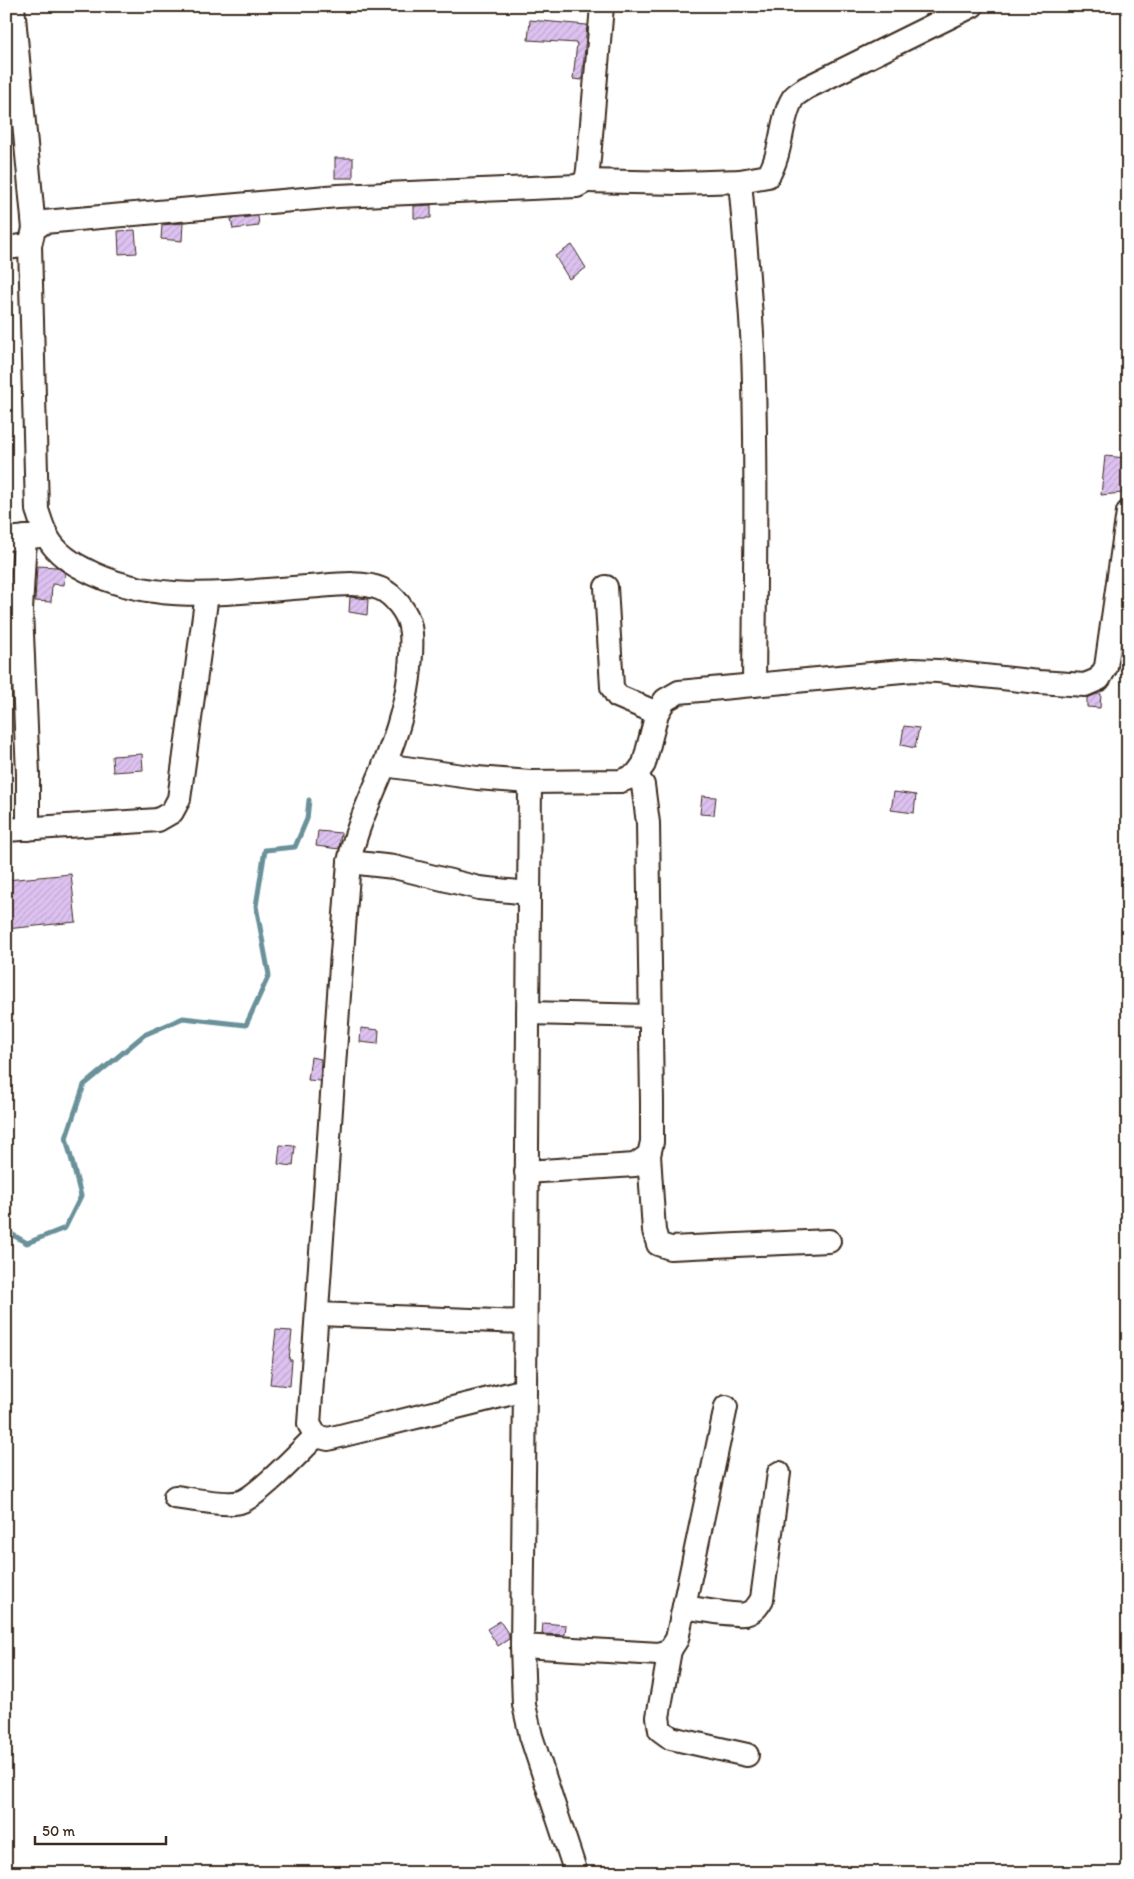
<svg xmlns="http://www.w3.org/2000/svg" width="1134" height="1879" font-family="Itim,sans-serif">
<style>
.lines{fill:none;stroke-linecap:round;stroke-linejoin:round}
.stream{stroke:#6b919a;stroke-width:5}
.building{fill:url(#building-hatch);stroke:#3b2a1e}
.minor-casing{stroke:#3b2a1e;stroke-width:26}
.minor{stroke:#fff;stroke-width:22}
</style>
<defs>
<pattern id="building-hatch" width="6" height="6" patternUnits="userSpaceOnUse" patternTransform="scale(1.25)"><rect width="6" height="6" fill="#ddc2f1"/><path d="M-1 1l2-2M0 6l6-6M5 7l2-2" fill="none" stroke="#bfa7ce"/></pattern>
</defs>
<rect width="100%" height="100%" fill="#fff"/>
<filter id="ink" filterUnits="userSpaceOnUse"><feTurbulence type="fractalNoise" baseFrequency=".02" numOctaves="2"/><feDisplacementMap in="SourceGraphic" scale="10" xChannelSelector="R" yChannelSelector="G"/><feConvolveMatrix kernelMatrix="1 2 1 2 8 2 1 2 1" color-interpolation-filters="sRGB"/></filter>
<g filter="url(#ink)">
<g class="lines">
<path class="stream" d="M6 1231 27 1243 65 1228 81 1196 66 1138 84 1085 144 1035 183 1018 246 1025 269 975 256 906 265 850 295 847 307 819 309 800"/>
</g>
<g class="building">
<path d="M530 20 587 25 582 80 573 79 577 43 528 40Z"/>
<rect x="335" y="158" width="18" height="20"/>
<path d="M431 205V218H414V206Z"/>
<path d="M258 216 259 226 233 229 231 219Z"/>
<path d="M183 223 182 241 161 239 162 225Z"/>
<path d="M135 230 137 253 119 254 118 231Z"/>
<path d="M572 245 586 268 569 279 555 256Z"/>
<path d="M1105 456 1126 458 1123 493 1101 495Z"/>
<path d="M37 566 57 567 65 573 64 585 52 584 51 602 35 601Z"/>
<path d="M350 597 368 599 367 615 349 612Z"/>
<path d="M1097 694H1101L1100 708 1087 707V698Z"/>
<path d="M904 726 919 728 915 748 901 745Z"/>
<path d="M142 754 143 770 113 772 112 756Z"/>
<path d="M894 792 916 795 914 813 891 810Z"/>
<path d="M702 796 716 797 714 815 700 814Z"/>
<path d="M318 831 341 833 339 849 316 846Z"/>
<path d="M71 874 76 922 6 929V880Z"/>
<path d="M361 1028 379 1030 378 1044 360 1042Z"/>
<path d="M311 1057 321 1059 320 1081 308 1080Z"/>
<path d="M280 1145 295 1146 293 1166 278 1164Z"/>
<path d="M276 1330 292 1331 289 1360H292L290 1386 270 1384Z"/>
<path d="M500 1621 509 1635V1639L498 1646 487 1629Z"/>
<path d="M543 1623 566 1625 565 1635 542 1634Z"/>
</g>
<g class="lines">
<g class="minor-casing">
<g id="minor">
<path d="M13 6 34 229"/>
<path d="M586 181 679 183 740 181 768 176C783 152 780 119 793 98 796 94 802 91 806 88L972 6"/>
<path d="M740 181C745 238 750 294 753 351 757 462 755 574 754 685"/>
<path d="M6 248 30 245"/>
<path d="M25 537 21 610 28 774V829"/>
<path d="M6 539 40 536"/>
<path d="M606 587 612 687 617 696 657 713"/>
<path d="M384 765 477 778 530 782 621 781 636 775 644 764 657 713 665 700 679 692 913 670 938 671 1039 682 1085 685 1099 679 1106 667 1128 512"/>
<path d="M6 830 158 820 172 812 179 799 207 594"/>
<path d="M349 862 394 867 479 888 529 893"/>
<path d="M528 1013 651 1016"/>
<path d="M649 1155 654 1231 658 1244 670 1248 829 1241"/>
<path d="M526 1172 635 1165 649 1155 652 1142V1102L648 823 643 785 636 775"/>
<path d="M317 1314 525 1322"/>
<path d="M525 1390 530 782"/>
<path d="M175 1497C190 1499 227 1506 240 1502 258 1497 301 1450 316 1436"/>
<path d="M684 1607C697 1609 734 1616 745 1614 754 1612 758 1606 762 1599L779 1473"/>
<path d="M522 1646 659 1654 670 1650 677 1639 726 1407"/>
<path d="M670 1650 658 1717 660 1730 671 1738 747 1755"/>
<path d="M576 1873 531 1736 524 1705 522 1646 525 1390 328 1439 316 1436 309 1424C323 1236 334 1049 349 862 356 828 371 798 384 766 397 734 407 702 410 668 411 655 413 640 410 627 408 613 394 595 381 589 362 580 327 586 306 587 233 592 152 606 84 569 70 562 53 550 46 534 42 527 40 518 37 510L30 245 34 229 44 222 338 196 577 186 586 181 588 170 602 6"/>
</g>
</g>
<use href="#minor" class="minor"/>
</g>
</g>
<rect width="1134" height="1879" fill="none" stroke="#fff" stroke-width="25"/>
<rect x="12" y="12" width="1109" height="1854" fill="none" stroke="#3b2a1e" stroke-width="2" filter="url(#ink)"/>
<path d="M35 1836v8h131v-8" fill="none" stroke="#3b2a1e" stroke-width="2.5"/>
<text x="42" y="1836" font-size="15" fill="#3b2a1e" stroke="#ffffff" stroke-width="4" paint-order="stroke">50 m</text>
</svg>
